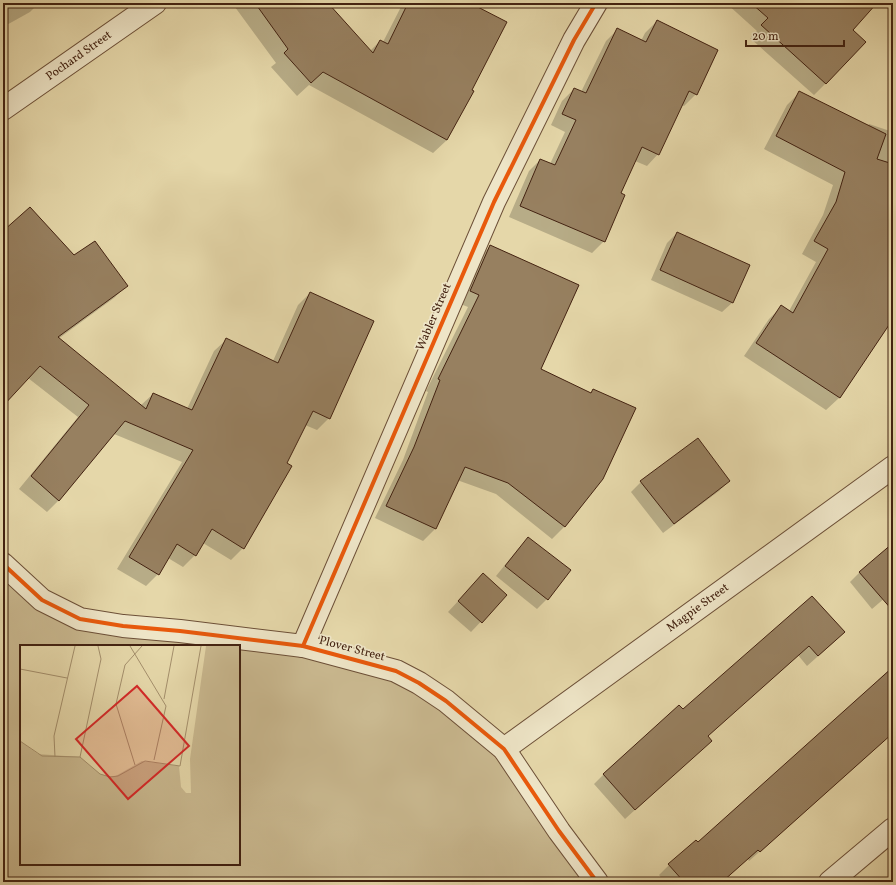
<svg xmlns="http://www.w3.org/2000/svg" width="896" height="885" font-family="Vollkorn,serif">
<style>
.green{fill:#c9b88f;stroke:#866d50;fill-rule:evenodd}
.shadow{fill:#0003}
.building{fill:#978060;stroke:#432211}
.lines{fill:none;stroke-linecap:round;stroke-linejoin:round}
.minor-casing{stroke:#6c4f37;stroke-width:24}
.minor{stroke:#eee5c7;stroke-width:22}
.cycleway-casing{stroke:#eee5c7;stroke-width:6}
.cycleway{stroke:#e8590c;stroke-width:4}
.labels{text-anchor:middle;dominant-baseline:central;stroke-width:3.5;stroke-linejoin:round;paint-order:stroke}
.street-label{font-size:12px;fill:#432211;stroke:#eee5c7}
.inset-road{fill:none;stroke:#a48f6c;stroke-width:1}
.view{fill:#d62828;fill-opacity:0.15;stroke:#d62828;stroke-width:2}
.inset-edge{fill:none;stroke:#432211;stroke-width:2}
</style>
<rect width="100%" height="100%" fill="#e5d7a9"/>
<filter id="stains"><feTurbulence type="fractalNoise" baseFrequency=".005" numOctaves="4"/><feColorMatrix values="0 0 0 0 .2 0 0 0 0 .09 0 0 0 0 .02 0 0 0 .5 -.17"/></filter>
<radialGradient id="worn" r=".72"><stop offset=".6" stop-color="#630" stop-opacity="0"/><stop offset="1" stop-color="#630" stop-opacity=".3"/></radialGradient>
<path class="green" d="M3 564 80 619 396 671 504 749 597 882H3ZM21 646H239V864H21Z"/>
<g class="shadow">
<path d="M3 3H39L30 12 3 27Z"/>
<path d="M232 3H327L370 51 380 41 383 42 403 3H485L481 10 447 140 433 153 309 85 297 96 271 67 276 63Z"/>
<path d="M726 3H876L851 30 826 83 814 95 750 38 757 31Z"/>
<path d="M657 21 717 51 696 94 684 106 682 105 658 154 647 166 635 161 619 194 604 241 592 253 509 217 529 171 540 160 550 164 565 132 551 125 562 101 574 89 581 92 606 41 618 29 641 41 645 33Z"/>
<path d="M800 92 868 126 869 124 893 132V313L881 335 839 398 826 410 744 356 769 319 782 306 789 311 816 262 802 254 823 215 833 185 764 149 787 105Z"/>
<path d="M3 233 74 257 126 286 114 298 58 339 140 406 153 394 187 409 214 351 227 339 273 361 298 305 310 293 373 321 329 418 317 430 305 425 243 548 231 560 203 543 195 555 183 567 168 558 158 574 146 586 117 569 182 462 114 434 59 500 47 512 19 489 78 417 28 378 3 405Z"/>
<path d="M677 233 733 302 722 312 651 280 667 243Z"/>
<path d="M490 246 540 369 590 394 594 390 603 478 564 527 552 539 496 494 457 480 435 529 423 541 375 518 403 460 428 392 426 391 468 307 458 303 479 258Z"/>
<path d="M729 481 719 491 663 533 631 492 641 482Z"/>
<path d="M528 539 547 599 537 609 496 576 518 549Z"/>
<path d="M893 546V591L872 609 850 582 860 572Z"/>
<path d="M473 585 506 595 471 632 448 612Z"/>
<path d="M812 597 834 642 807 666 798 655 707 737 711 741 625 819 594 784 604 774 683 711Z"/>
<path d="M893 666V729L881 744 749 861 748 859 722 882H665L659 875 669 865 698 844 879 681 878 680Z"/>
</g>
<g class="building">
<path d="M255 3H328L373 53 380 40 388 44 408 3H470L507 22 472 90 474 91 447 140 323 72 311 83 284 53 288 49Z"/>
<path d="M751 3H877L853 30 866 42 826 84 761 25 768 18Z"/>
<path d="M657 20 718 50 697 95 689 91 659 155 642 147 621 193 625 195 605 242 520 206 540 159 555 165 576 120 562 114 574 88 586 93 617 28 646 42Z"/>
<path d="M799 91 886 134 877 159 893 164V319L840 398 756 343 781 305 793 313 828 249 814 241 836 202 845 172 776 136Z"/>
<path d="M30 207 74 255 95 241 128 286 58 337 146 409 153 393 192 410 226 338 278 363 310 292 374 321 330 419 313 411 287 463 292 466 244 549 212 529 196 556 177 544 159 575 129 557 193 450 125 421 59 501 31 476 89 405 40 366 3 406V231Z"/>
<path d="M677 232 750 265 733 303 660 270Z"/>
<path d="M490 245 579 285 541 369 591 393 593 389 636 408 603 479 565 527 508 483 465 467 436 529 386 506 414 447 440 380 438 379 479 295 470 291Z"/>
<path d="M698 438 730 481 674 524 640 481Z"/>
<path d="M528 537 571 570 548 600 505 566Z"/>
<path d="M893 543V611L859 572Z"/>
<path d="M483 573 507 595 482 623 458 601Z"/>
<path d="M812 596 845 632 818 656 809 646 708 736 712 741 635 810 603 774 679 705 683 709Z"/>
<path d="M893 667V733L760 852 758 850 722 882H684L668 864 696 840 698 842Z"/>
</g>
<g class="lines">
<g class="minor-casing">
<g id="minor">
<path d="M3 109 155 3"/>
<path d="M3 564 42 600 80 619 123 626 180 631 303 646 396 671 419 683 446 701 504 749 559 831 597 882"/>
<path d="M303 646 494 202 574 40 596 3"/>
<path d="M504 749 893 467"/>
<path d="M830 882 893 829"/>
</g>
</g>
<use href="#minor" class="minor"/>
<g class="cycleway-casing">
<g id="cycleway">
<path d="M3 564 42 600 80 619 123 626 180 631 303 646 396 671 419 683 446 701 504 749 559 831 597 882"/>
<path d="M303 646 494 202 574 40 596 3"/>
</g>
</g>
<use href="#cycleway" class="cycleway"/>
</g>
<g class="labels">
<g class="street-label">
<text transform="translate(79 56) rotate(-35)">Pochard Street</text>
<text transform="translate(434 317) rotate(-67)">Wabler Street</text>
<text transform="translate(698 608) rotate(-36)">Magpie Street</text>
<text transform="translate(352 649) rotate(15)">Plover Street</text>
</g>
</g>
<g transform="translate(20 645)">
<rect width="220" height="220" fill="#e5d7a9"/>
<path d="M186 1H220V219H0V96L18 109 60 112 80 129 94 132 122 116 159 121 161 142 166 148H171L170 114Z" fill="#c9b88f"/>
<path class="inset-road" d="M110 1 146 61 134 115M0 24 47 33M144 54 154 1M0 96 22 111 60 112 80 129 90 132 98 131 125 116 160 121 181 1M35 112 34 91 55 1M60 112 81 14 78 1M115 120 96 59 105 20 122 1"/>
<path class="view" d="M117 41 169 101 108 154 56 94Z"/>
<rect width="220" height="220" class="inset-edge"/>
</g>
<rect width="896" height="885" fill="none" stroke="#e5d7a9" stroke-width="16"/>
<rect x="4" y="4" width="888" height="877" fill="none" stroke="#432211" stroke-width="2"/>
<rect x="8" y="8" width="880" height="869" fill="none" stroke="#432211"/>
<path d="M746 40v6h98v-6" fill="none" stroke="#432211" stroke-width="2"/>
<text x="752" y="40" font-size="12" fill="#432211" stroke="#eee5c7" stroke-width="3" paint-order="stroke">20 m</text>
<rect width="100%" height="100%" filter="url(#stains)"/>
<rect width="100%" height="100%" fill="url(#worn)"/>
</svg>
